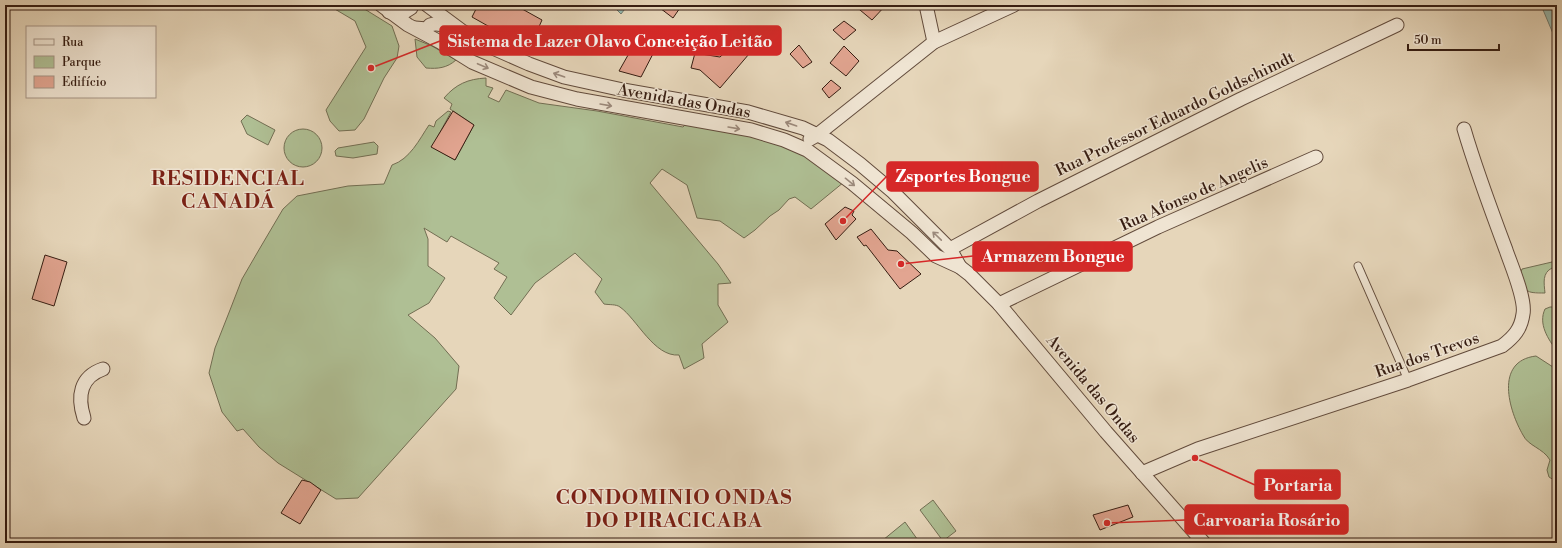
<svg xmlns="http://www.w3.org/2000/svg" width="1562" height="548" font-family="'Libre Bodoni',serif">
<style>
.green{fill:#afbf94;stroke:#726e53}
.water{fill:#96b9af;stroke:#707b70}
.building{fill:#e2a591;stroke:#361d12}
.lines{fill:none;stroke-linecap:round;stroke-linejoin:round}
.service-casing{stroke:#624b3c;stroke-width:9}
.minor-casing{stroke:#624b3c;stroke-width:15}
.service{stroke:#efe4d2;stroke-width:7}
.minor{stroke:#efe4d2;stroke-width:13}
.oneway{stroke:#9c8a7c}
.labels{text-anchor:middle;dominant-baseline:central;stroke-width:3;stroke-linejoin:round;paint-order:stroke}
.street-label{font-size:16px;fill:#361d12;stroke:#efe4d2}
.district-label{font-size:20px;font-weight:bold;letter-spacing:1px;fill:#7a1f14;stroke:#efe4d2}
.leader{fill:none;stroke:#d62828;stroke-width:1.5}
.callout-dot{fill:#d62828;stroke:#efe4d2;stroke-width:1.5}
.callout{fill:#d62828;stroke:#d62828;stroke-width:1.5}
.callout-label{font-size:17px;text-anchor:middle;font-weight:bold;fill:#fff}
</style>
<rect width="100%" height="100%" fill="#e6d6ba"/>
<filter id="stains"><feTurbulence type="fractalNoise" baseFrequency=".005" numOctaves="4"/><feColorMatrix values="0 0 0 0 .2 0 0 0 0 .09 0 0 0 0 .02 0 0 0 .5 -.17"/></filter>
<radialGradient id="worn" r=".72"><stop offset=".6" stop-color="#630" stop-opacity="0"/><stop offset="1" stop-color="#630" stop-opacity=".3"/></radialGradient>
<g class="green">
<path d="M328 5H358L392 26 399 46 397 58 384 78 364 119 355 130 339 131 330 121 326 110 366 47 355 21Z"/>
<path d="M415 39 432 46 456 60C447 68 438 69 426 68L417 57Z"/>
<path d="M486 78V86L493 88 488 97 499 102 506 90 539 103 597 111 683 127 688 122C725 130 770 136 804 154 818 161 831 173 844 182L811 209 795 197 789 199 779 210 770 216 755 230 744 238 720 221 697 218 687 185 662 169 650 183 718 264 731 283 718 284V305L728 322 702 344 704 358 684 369 679 355C654 357 637 319 620 307 616 304 609 305 604 304L595 292 602 279 575 253 535 283 511 315 494 298 507 277 494 269 499 263 451 236 447 242 424 228 428 239V266L445 278 429 303 408 315 435 338 459 366 456 389 358 498 336 499 278 463 259 447 243 429 237 431 222 412 209 373 215 348 230 310 242 279 260 248 283 209 297 196 348 186 384 184 392 165C410 159 419 140 429 125L434 127 436 121 448 111 451 112 432 147 455 160 474 125 450 109 452 104 444 98C456 84 468 79 486 78Z"/>
<path d="M247 115 275 130 268 145 247 134 241 121Z"/>
<circle cx="303" cy="148" r="19"/>
<path d="M374 142 378 146 377 154 353 158 336 156 335 151 338 148Z"/>
<path d="M1557 254V277L1552 268C1542 273 1544 283 1545 293 1524 293 1526 292 1520 274L1522 269 1552 262Z"/>
<path d="M1550 307H1557V351C1548 339 1538 324 1545 309Z"/>
<path d="M1536 356 1553 367 1557 372V482L1549 477 1547 470 1550 460C1543 448 1528 446 1523 435 1509 411 1494 361 1536 356Z"/>
<path d="M933 500 956 531 943 541 920 510Z"/>
<path d="M905 522 920 543H885L883 540Z"/>
</g>
<g class="water">
<path d="M612 5H628L621 14Z"/>
<path d="M1541 5H1557V43Z"/>
</g>
<g class="building">
<path d="M478 5H515L542 20 529 49 472 17Z"/>
<path d="M656 5H682L673 18Z"/>
<path d="M854 5H886L872 20Z"/>
<path d="M844 21 856 30 844 40 833 30Z"/>
<path d="M640 34 656 42 654 46 656 48 641 77 619 71Z"/>
<path d="M735 43 749 54 720 88 700 70 691 68 695 53 720 57Z"/>
<path d="M799 45 812 62 803 68 790 54Z"/>
<path d="M844 46 859 61 846 76 830 63Z"/>
<path d="M831 80 841 88 829 98 822 89Z"/>
<path d="M453 111 474 125 455 160 431 147Z"/>
<path d="M845 207 854 211 852 215 856 219 836 240 825 224Z"/>
<path d="M871 229 888 250 897 251 921 274 900 289 866 245 864 246 857 237Z"/>
<path d="M45 255 67 262 54 306 32 299Z"/>
<path d="M302 480 310 482 321 490 300 524 281 513Z"/>
<path d="M1128 505 1133 517 1100 530 1093 515Z"/>
</g>
<g class="lines">
<g class="service-casing">
<path id="service" d="M1358 266 1408 380"/>
</g>
<g class="minor-casing">
<g id="minor">
<path d="M381 5 408 25 440 42 472 62 531 87 577 99 751 130 784 140 807 150 852 183 912 233 936 256 960 267 969 274 999 304 1106 432 1204 543"/>
<path d="M427 5 462 31 486 45 529 64 564 77 623 90 748 112 803 128 828 140 860 164 892 191 950 249 960 267"/>
<path d="M926 5 934 42"/>
<path d="M389 12 403 13 411 8 412 5"/>
<path d="M415 28 427 29 430 25C439 22 445 26 452 31"/>
<path d="M810 139 817 135 934 42 1014 5"/>
<path d="M950 249 1038 201 1241 99 1397 25"/>
<path d="M999 304 1158 227 1316 157"/>
<path d="M84 418C77 396 80 377 103 369"/>
<path d="M1142 473 1198 449 1408 380 1502 346C1514 337 1521 329 1523 314 1526 299 1511 265 1506 250 1491 210 1476 170 1464 129"/>
</g>
</g>
<use href="#service" class="service"/>
<use href="#minor" class="minor"/>
</g>
<defs><path id="oneway-shaft" d="M-6 0H5M1.5-3L5.5 0L1.5 3" fill="none" stroke-width="1.6" stroke-linecap="round" stroke-linejoin="round"/></defs>
<g class="oneway">
<use href="#oneway-shaft" transform="translate(483 66) rotate(23)"/>
<use href="#oneway-shaft" transform="translate(559 75) rotate(-161)"/>
<use href="#oneway-shaft" transform="translate(606 105) rotate(10)"/>
<use href="#oneway-shaft" transform="translate(791 124) rotate(-161)"/>
<use href="#oneway-shaft" transform="translate(734 128) rotate(10)"/>
<use href="#oneway-shaft" transform="translate(850 182) rotate(39)"/>
<use href="#oneway-shaft" transform="translate(937 236) rotate(-136)"/>
</g>
<g class="labels">
<g class="street-label">
<text transform="translate(684 101) rotate(10)">Avenida das Ondas</text>
<text transform="translate(1175 114) rotate(-26)">Rua Professor Eduardo Goldschimdt</text>
<text transform="translate(1194 194) rotate(-24)">Rua Afonso de Angelis</text>
<text transform="translate(1427 355) rotate(-19)">Rua dos Trevos</text>
<text transform="translate(1093 389) rotate(50)">Avenida das Ondas</text>
</g>
<g class="district-label">
<text x="228" y="179">RESIDENCIAL<tspan x="228" dy="23">CANADÁ</tspan></text>
<text x="674" y="498">CONDOMINIO ONDAS<tspan x="674" dy="23">DO PIRACICABA</tspan></text>
</g>
</g>
<path class="leader" d="M371 68L440 41M843 221L887 176M901 264L973 256M1195 458L1255 485M1107 523L1185 520"/>
<g class="callout-dot">
<circle cx="371" cy="68" r="4"/>
<circle cx="843" cy="221" r="4"/>
<circle cx="901" cy="264" r="4"/>
<circle cx="1195" cy="458" r="4"/>
<circle cx="1107" cy="523" r="4"/>
</g>
<g class="callout">
<rect x="440" y="26" width="341" height="29" rx="4"/>
<rect x="887" y="162" width="151" height="29" rx="4"/>
<rect x="973" y="242" width="159" height="29" rx="4"/>
<rect x="1255" y="470" width="85" height="29" rx="4"/>
<rect x="1185" y="505" width="163" height="29" rx="4"/>
</g>
<g class="callout-label">
<text x="610" y="47">Sistema de Lazer Olavo Conceição Leitão</text>
<text x="963" y="182">Zsportes Bongue</text>
<text x="1053" y="262">Armazem Bongue</text>
<text x="1298" y="491">Portaria</text>
<text x="1267" y="526">Carvoaria Rosário</text>
</g>
<rect width="1562" height="548" fill="none" stroke="#e6d6ba" stroke-width="20"/>
<rect x="6" y="6" width="1550" height="536" fill="none" stroke="#361d12" stroke-width="2"/>
<rect x="10" y="10" width="1542" height="528" fill="none" stroke="#361d12"/>
<rect x="26" y="26" width="130" height="72" fill="#efe4d2" stroke="#a59485"/>
<rect x="34" y="39" width="20" height="6" fill="#efe4d2" stroke="#a59485"/>
<text x="62" y="46" font-size="12" fill="#361d12">Rua</text>
<rect x="34" y="56" width="20" height="12" fill="#afbf94" stroke="#a59485"/>
<text x="62" y="66" font-size="12" fill="#361d12">Parque</text>
<rect x="34" y="76" width="20" height="12" fill="#e2a591" stroke="#a59485"/>
<text x="62" y="86" font-size="12" fill="#361d12">Edifício</text>
<path d="M1408 44v6h91v-6" fill="none" stroke="#361d12" stroke-width="2"/>
<text x="1414" y="44" font-size="12" fill="#361d12" stroke="#efe4d2" stroke-width="3" paint-order="stroke">50 m</text>
<rect width="100%" height="100%" filter="url(#stains)"/>
<rect width="100%" height="100%" fill="url(#worn)"/>
</svg>
